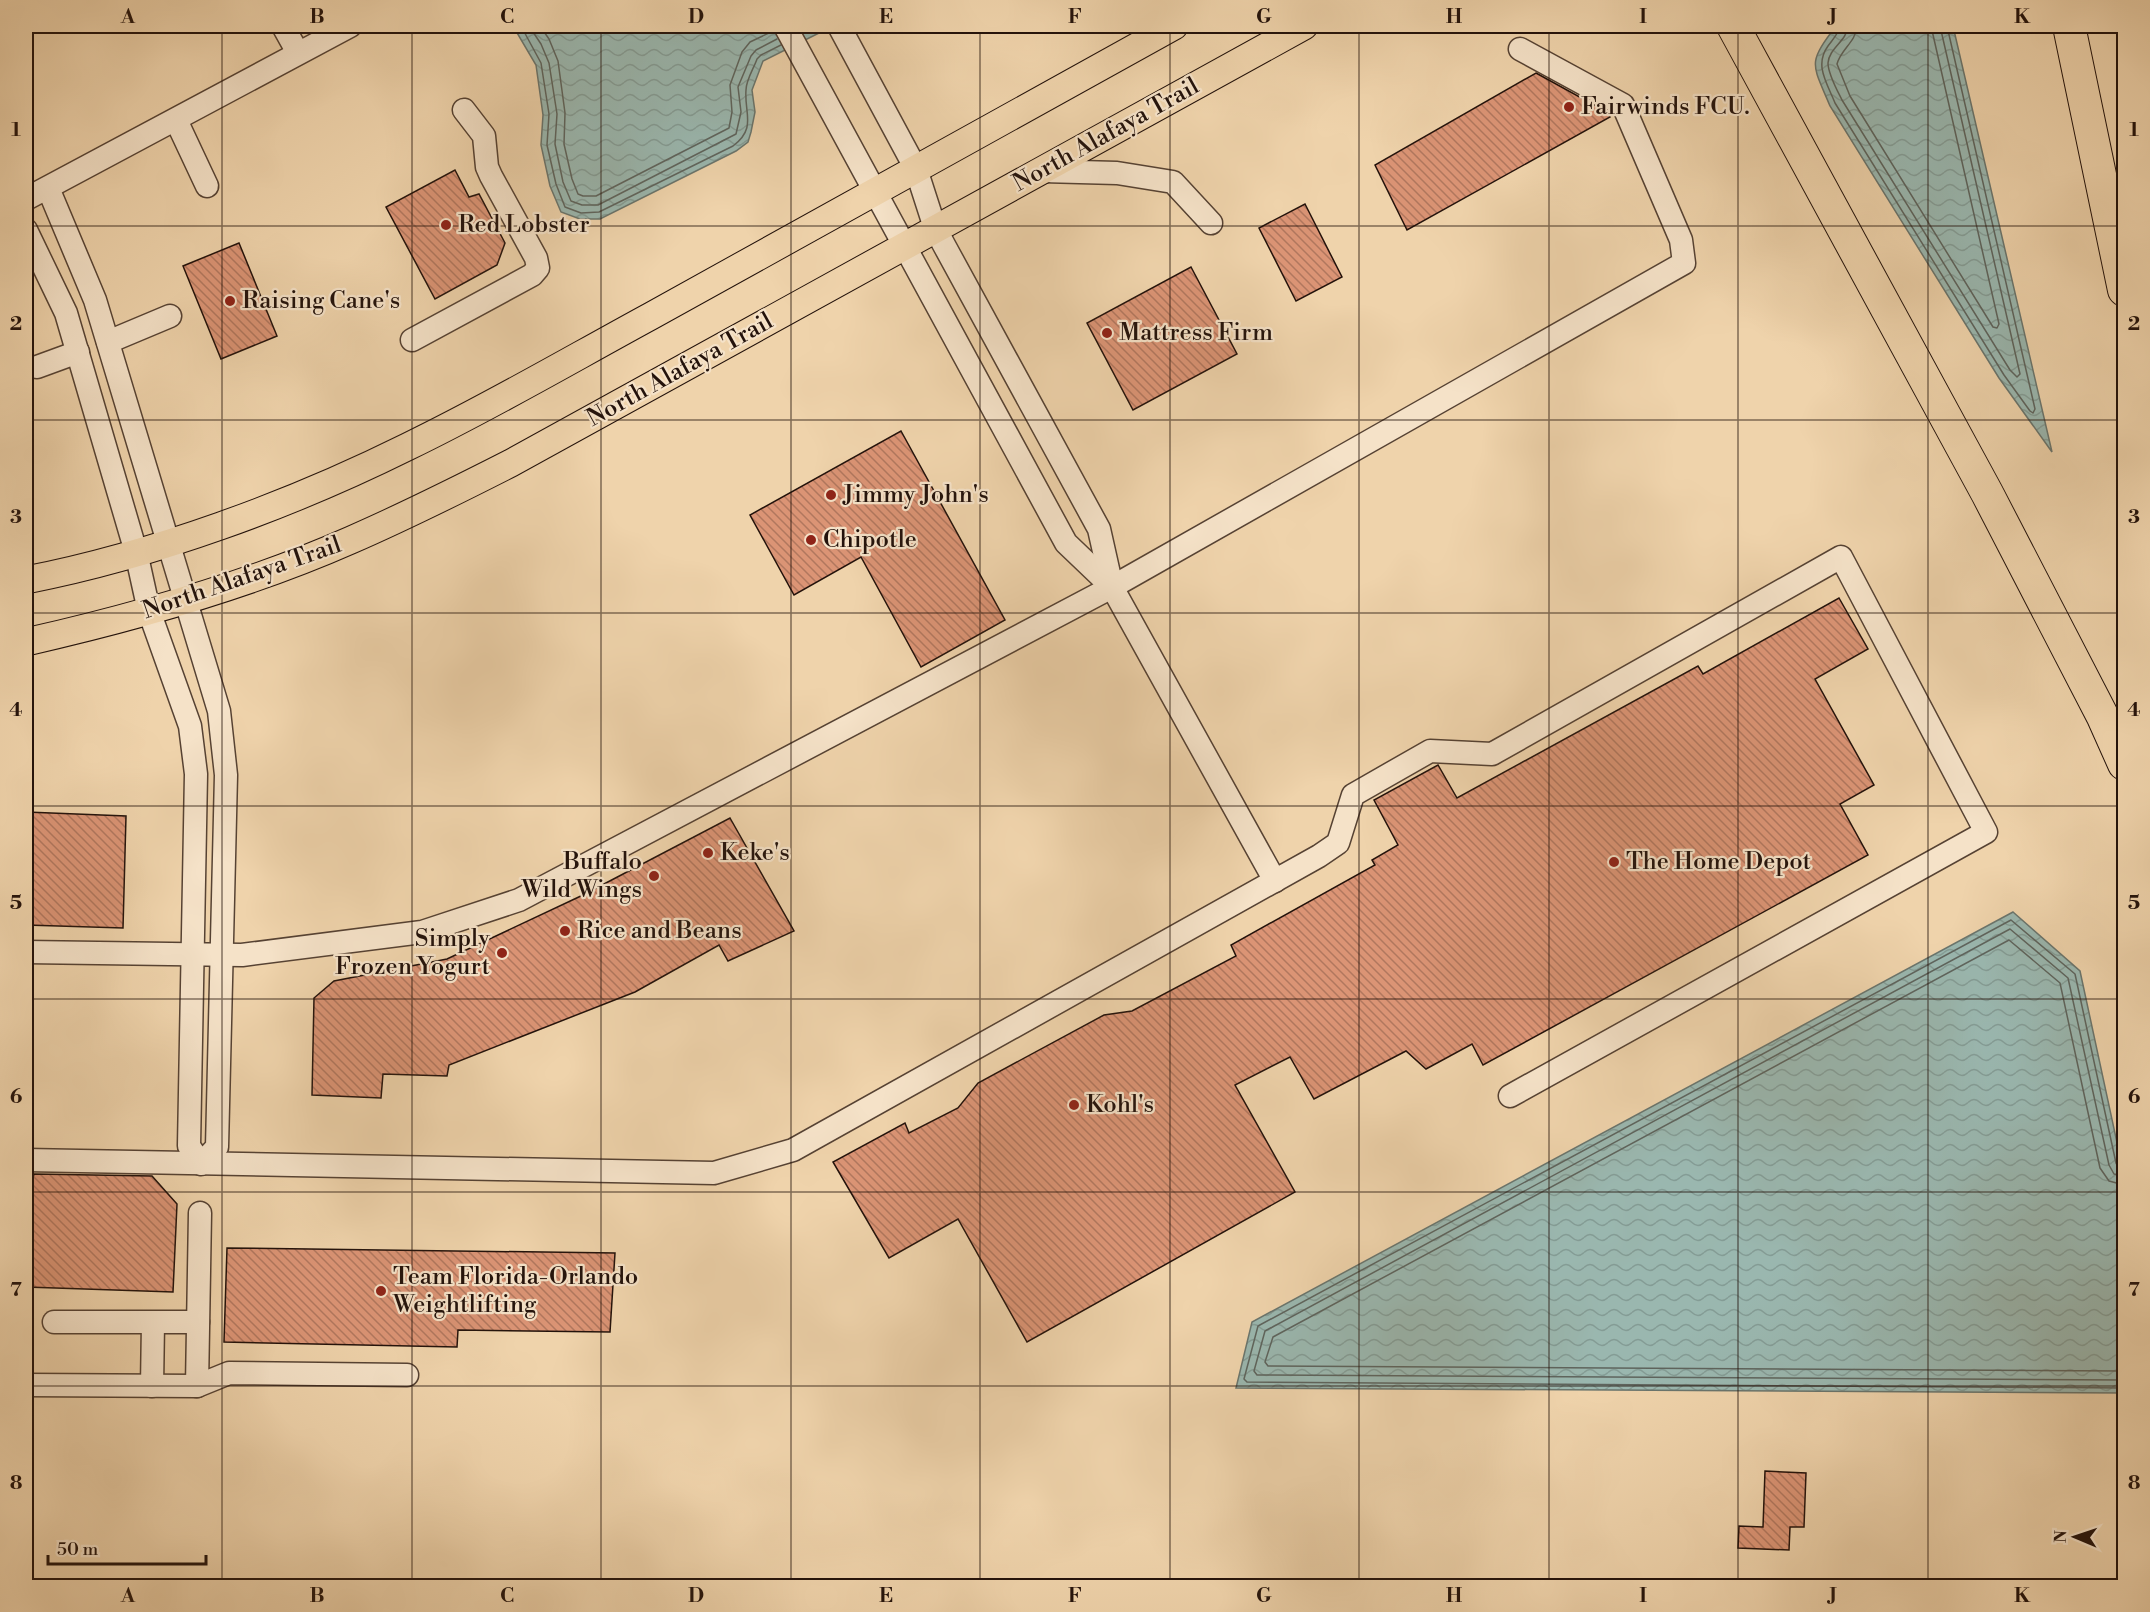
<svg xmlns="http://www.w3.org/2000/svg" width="2150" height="1612" font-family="'Libre Bodoni',serif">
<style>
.water{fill:url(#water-waves);stroke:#6a756d;stroke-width:1.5}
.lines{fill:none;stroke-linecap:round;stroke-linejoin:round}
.shore{stroke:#5e645d;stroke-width:1.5}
.building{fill:url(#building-back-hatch);stroke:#23120b;stroke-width:1.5}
.minor-casing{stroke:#564233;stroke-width:25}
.major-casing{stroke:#23120b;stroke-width:29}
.highway-casing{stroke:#23120b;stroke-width:34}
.minor{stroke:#f5e2c8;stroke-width:22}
.major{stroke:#efd3ab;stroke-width:27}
.highway{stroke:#efd3ab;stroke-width:32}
.grid{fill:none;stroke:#23120b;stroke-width:1.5;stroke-opacity:0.55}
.poi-dot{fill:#8f2418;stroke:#f5e2c8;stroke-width:2}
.labels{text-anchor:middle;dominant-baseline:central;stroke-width:4.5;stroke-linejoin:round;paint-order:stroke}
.poi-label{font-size:24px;fill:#23120b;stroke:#f5e2c8;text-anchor:start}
.street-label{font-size:24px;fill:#23120b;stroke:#f5e2c8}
.neatline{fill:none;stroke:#23120b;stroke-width:2}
.grid-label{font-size:20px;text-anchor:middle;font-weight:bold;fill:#23120b}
</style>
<defs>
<pattern id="water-waves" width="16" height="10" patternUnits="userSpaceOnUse" patternTransform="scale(1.5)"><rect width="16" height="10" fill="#9ab7af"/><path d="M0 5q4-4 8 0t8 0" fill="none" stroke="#849c95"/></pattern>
<pattern id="building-back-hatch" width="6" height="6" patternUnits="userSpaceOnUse" patternTransform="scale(1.5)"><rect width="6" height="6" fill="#db9475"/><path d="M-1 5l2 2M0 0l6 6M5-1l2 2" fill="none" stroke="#b1775e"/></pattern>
</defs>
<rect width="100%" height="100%" fill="#efd3ab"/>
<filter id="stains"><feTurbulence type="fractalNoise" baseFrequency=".00333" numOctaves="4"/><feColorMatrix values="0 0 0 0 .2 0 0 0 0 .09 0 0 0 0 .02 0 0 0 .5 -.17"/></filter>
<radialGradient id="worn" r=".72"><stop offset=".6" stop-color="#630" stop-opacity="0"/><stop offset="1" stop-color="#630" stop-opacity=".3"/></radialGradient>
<g class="water">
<path d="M513 26H833L763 61 752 90 755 112 751 132 748 142 736 151 600 219H580L561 212 550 186 541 145 543 115 536 65Z"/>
<path d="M1836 26H1953L2052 452 1999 378 1830 106C1812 63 1807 64 1836 26Z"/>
<path d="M2013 912 2080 971 2124 1175V1393L1236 1388 1252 1322Z"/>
</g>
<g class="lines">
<g class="shore">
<path d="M521 26 541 63 549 114 547 145 556 184 565 207 581 213 599 212 733 146C757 128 744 113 746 90 746 80 754 68 757 59L761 55 781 45"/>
<path d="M529 26 541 44 549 63 557 114 555 144 563 182 571 201 582 205H598L736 134 741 112 738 87 751 56 756 50 777 39"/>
<path d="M540 26 549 39 558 61 565 113 564 144 572 179 578 194 583 196H596L729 128 732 112 730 85 742 52 750 42 773 31"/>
<path d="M1840 26C1839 33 1833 39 1828 46 1814 65 1827 83 1835 103L2004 375 2030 411 2033 413 2035 409 1947 26"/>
<path d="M1848 26C1847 41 1829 48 1828 63 1828 74 1837 90 1842 100L2010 370 2017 377 2020 374 1940 26"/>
<path d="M1857 26C1856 42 1841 49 1837 64L1850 96 1993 327 1997 328 1999 324 1931 26"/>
<path d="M2124 1169 2119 1168 2116 1163 2075 974 2011 920 1258 1326 1244 1379 1247 1382 2124 1388"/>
<path d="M2124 1176 2114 1174 2109 1165 2068 978 2010 929 1265 1331 1254 1371 1257 1375 2124 1380"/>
<path d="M2124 1185 2109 1181 2100 1168 2060 983 2009 940 1273 1337 1265 1362 1268 1366 2124 1371"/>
</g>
</g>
<g class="building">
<path d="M1536 73 1607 112 1610 117 1407 230 1375 165Z"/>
<path d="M455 170 469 197 479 194 505 243 497 265 435 299 386 207Z"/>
<path d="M1305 204 1342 277 1296 301 1259 228Z"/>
<path d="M239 243 277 336 221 359 183 266Z"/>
<path d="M1191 267 1237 354 1133 410 1087 323Z"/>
<path d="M901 431 1005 620 921 667 861 557 794 595 750 515Z"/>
<path d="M1839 598 1868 649 1815 679 1874 785 1840 804 1868 855 1483 1065 1472 1044 1426 1069 1406 1051 1314 1099 1290 1057 1235 1085 1295 1192 1027 1342 958 1219 889 1258 833 1162 905 1123 909 1133 958 1108 978 1083 1104 1015 1132 1011 1236 956 1231 945 1375 865 1372 860 1398 845 1374 800 1438 765 1457 798 1698 666 1703 674Z"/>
<path d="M26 812 126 816 123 928 26 925Z"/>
<path d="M730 818 794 931 728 961 719 945 635 992 449 1065 447 1076 383 1074 381 1098 312 1095 314 998 334 981 447 959 583 895Z"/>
<path d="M34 1174 152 1176 177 1204 173 1292 26 1287V1185H31Z"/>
<path d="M227 1248 615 1253 610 1332 458 1330 457 1347 224 1342Z"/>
<path d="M1765 1471 1806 1473 1804 1527H1790L1789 1550 1738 1548 1739 1526 1763 1527Z"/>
</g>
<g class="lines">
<g class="minor-casing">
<g id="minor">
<path d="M283 26 298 53"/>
<path d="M785 26 1066 543 1112 587"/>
<path d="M839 26 916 169 935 228 944 245 1099 529 1112 587 1275 881"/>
<path d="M176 120 207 186"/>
<path d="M1042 171 1117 173 1173 182 1211 223"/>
<path d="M26 199 350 26"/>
<path d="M26 230 66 313 136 552 149 611 190 726 196 774 189 1146 201 1164 217 1147 226 775 219 711 95 300 48 188"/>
<path d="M412 340 532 275 538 268 536 258 491 176 487 167 484 136 464 110"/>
<path d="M108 342 170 316"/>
<path d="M37 367 78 352"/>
<path d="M26 952 242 955 422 932 519 900 1112 587 1684 263 1681 240 1623 105 1520 49"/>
<path d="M26 1160 714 1173 793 1150 1319 856 1338 843 1353 795 1430 751 1492 754 1841 557 1986 832 1510 1096"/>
<path d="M54 1322H198"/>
<path d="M26 1385 197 1386 229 1373 407 1375"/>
<path d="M152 1386 153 1323"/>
<path d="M197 1386 200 1213"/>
</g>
</g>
<g class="major-casing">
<g id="major">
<path d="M26 580C154 555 290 505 407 447 490 407 570 360 651 316 826 220 1000 123 1174 26"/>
<path d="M26 642C136 617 247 586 351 540 406 516 458 490 511 463L1304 26"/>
</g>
</g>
<g class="highway-casing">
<g id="highway">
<path d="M1733 26 1987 493 2103 717 2124 764"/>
<path d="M2069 26 2124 290"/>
</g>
</g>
<use href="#minor" class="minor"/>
<use href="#major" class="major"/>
<use href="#highway" class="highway"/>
</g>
<path class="grid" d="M222 26V1586M412 26V1586M601 26V1586M791 26V1586M980 26V1586M1170 26V1586M1359 26V1586M1549 26V1586M1738 26V1586M1928 26V1586M26 226H2124M26 420H2124M26 613H2124M26 806H2124M26 999H2124M26 1192H2124M26 1386H2124"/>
<g class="poi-dot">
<circle cx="1569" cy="107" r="6"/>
<circle cx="446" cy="225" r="6"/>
<circle cx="230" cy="301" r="6"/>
<circle cx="1107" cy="333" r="6"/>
<circle cx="831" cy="495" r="6"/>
<circle cx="811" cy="540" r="6"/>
<circle cx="708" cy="853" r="6"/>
<circle cx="1614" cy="862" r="6"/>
<circle cx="654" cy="876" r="6"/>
<circle cx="565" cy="931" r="6"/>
<circle cx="502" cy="953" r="6"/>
<circle cx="1074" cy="1105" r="6"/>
<circle cx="381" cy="1291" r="6"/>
</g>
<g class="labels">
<g class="poi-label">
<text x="1581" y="107">Fairwinds FCU.</text>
<text x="458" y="225">Red Lobster</text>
<text x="242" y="301">Raising Cane's</text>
<text x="1119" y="333">Mattress Firm</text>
<text x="843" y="495">Jimmy John's</text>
<text x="823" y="540">Chipotle</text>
<text x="720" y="853">Keke's</text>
<text x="642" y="862" text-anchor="end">Buffalo<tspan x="642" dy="28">Wild Wings</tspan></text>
<text x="1626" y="862">The Home Depot</text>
<text x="577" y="931">Rice and Beans</text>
<text x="490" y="939" text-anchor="end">Simply<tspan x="490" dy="28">Frozen Yogurt</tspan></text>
<text x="1086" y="1105">Kohl's</text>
<text x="393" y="1277">Team Florida-Orlando<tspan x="393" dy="28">Weightlifting</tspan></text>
</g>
<g class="street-label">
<text transform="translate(1106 135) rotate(-29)">North Alafaya Trail</text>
<text transform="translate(680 370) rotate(-29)">North Alafaya Trail</text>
<text transform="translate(242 578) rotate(-19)">North Alafaya Trail</text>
</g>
</g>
<rect width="2150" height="1612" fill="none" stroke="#efd3ab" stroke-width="66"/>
<g transform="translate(2075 1537) rotate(272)" stroke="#f5e2c8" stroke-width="4.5" paint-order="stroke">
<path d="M0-4.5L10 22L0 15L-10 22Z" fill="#23120b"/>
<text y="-9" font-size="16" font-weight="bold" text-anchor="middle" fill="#23120b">N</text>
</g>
<path d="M48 1555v9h158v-9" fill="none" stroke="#23120b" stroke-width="3"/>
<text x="57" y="1555" font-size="18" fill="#23120b" stroke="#f5e2c8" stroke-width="4.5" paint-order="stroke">50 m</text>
<rect x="33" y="33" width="2084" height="1546" class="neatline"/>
<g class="grid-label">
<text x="128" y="23">A</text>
<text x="317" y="23">B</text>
<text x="507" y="23">C</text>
<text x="696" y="23">D</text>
<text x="886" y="23">E</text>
<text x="1075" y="23">F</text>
<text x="1264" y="23">G</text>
<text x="1454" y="23">H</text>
<text x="1643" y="23">I</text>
<text x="1833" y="23">J</text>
<text x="2022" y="23">K</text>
<text x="16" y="136">1</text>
<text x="2134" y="136">1</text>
<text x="16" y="330">2</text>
<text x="2134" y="330">2</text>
<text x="16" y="523">3</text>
<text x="2134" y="523">3</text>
<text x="16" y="716">4</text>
<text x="2134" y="716">4</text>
<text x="16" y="909">5</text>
<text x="2134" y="909">5</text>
<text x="16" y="1103">6</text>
<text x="2134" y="1103">6</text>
<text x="16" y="1296">7</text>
<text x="2134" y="1296">7</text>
<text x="16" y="1489">8</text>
<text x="2134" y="1489">8</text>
<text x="128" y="1602">A</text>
<text x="317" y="1602">B</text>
<text x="507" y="1602">C</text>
<text x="696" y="1602">D</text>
<text x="886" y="1602">E</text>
<text x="1075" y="1602">F</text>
<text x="1264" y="1602">G</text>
<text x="1454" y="1602">H</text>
<text x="1643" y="1602">I</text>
<text x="1833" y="1602">J</text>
<text x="2022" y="1602">K</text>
</g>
<rect width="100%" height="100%" filter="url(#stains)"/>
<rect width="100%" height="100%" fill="url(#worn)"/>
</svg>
